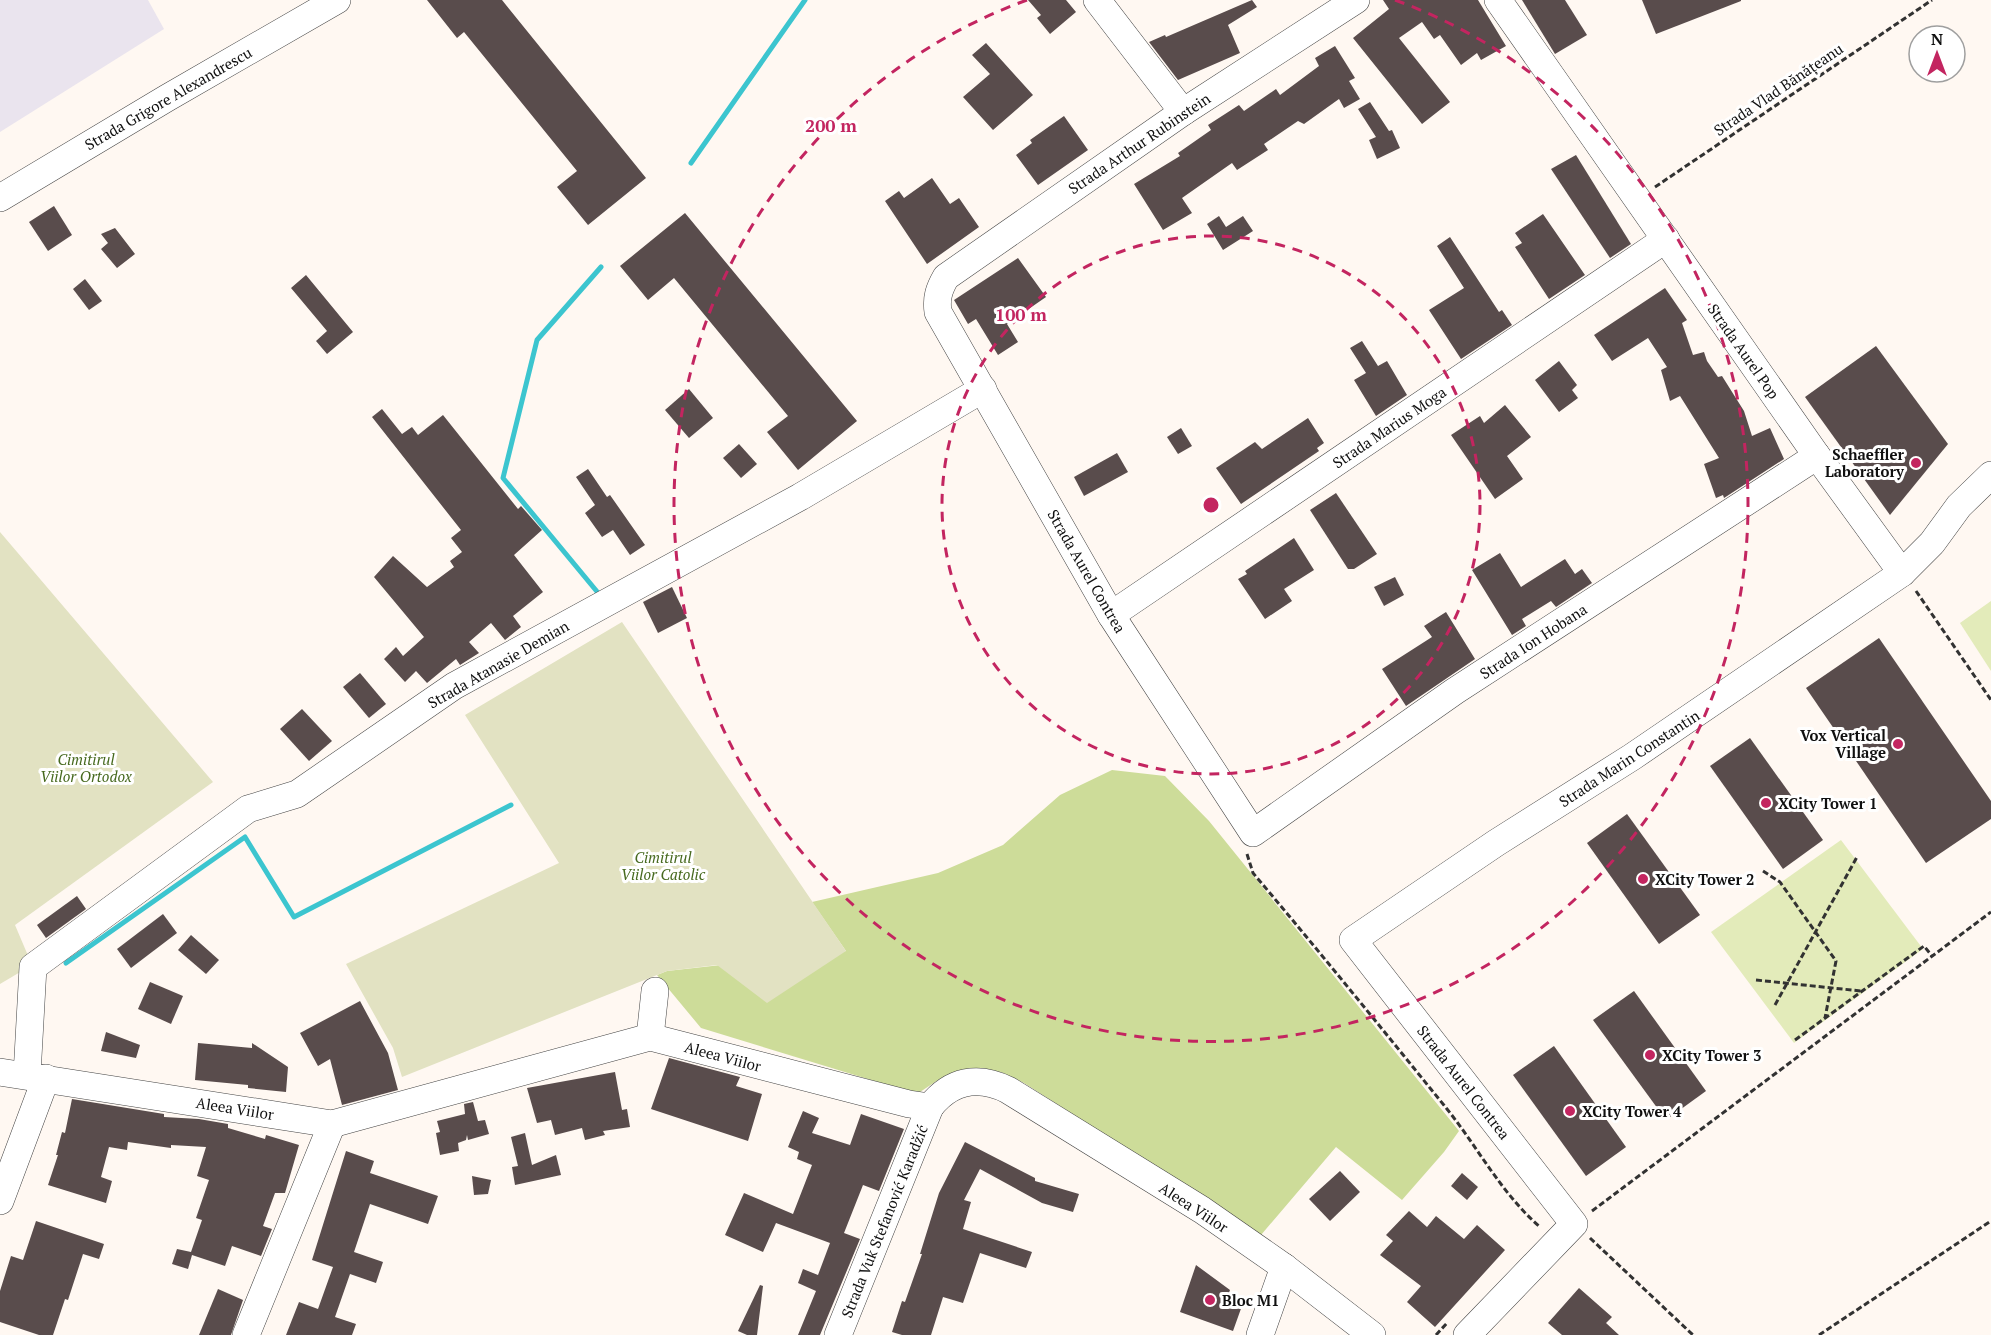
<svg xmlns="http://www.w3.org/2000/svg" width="1991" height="1335" font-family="'PT Serif',serif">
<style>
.industrial{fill:#eae4ee}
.green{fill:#e3ebba}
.forest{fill:#cddc99}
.cemetery{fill:#e2e2c2}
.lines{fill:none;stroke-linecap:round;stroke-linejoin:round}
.stream{stroke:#3cc5cf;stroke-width:5}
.building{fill:#594c4c}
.minor-casing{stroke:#434343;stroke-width:28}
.path{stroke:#323232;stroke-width:3;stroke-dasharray:6 3;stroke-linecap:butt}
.minor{stroke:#fff;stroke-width:27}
.ring{fill:none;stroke:#c32560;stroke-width:3;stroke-dasharray:10 8}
.poi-dot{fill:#c32560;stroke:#fff;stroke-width:2}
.labels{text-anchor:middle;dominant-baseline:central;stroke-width:6;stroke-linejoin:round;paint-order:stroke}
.street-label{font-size:15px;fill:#101010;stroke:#fff}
.poi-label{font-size:15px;font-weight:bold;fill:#101010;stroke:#fff;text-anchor:start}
.park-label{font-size:15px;font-style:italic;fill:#46691e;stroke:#fff}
.centre{fill:#c32560;stroke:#fff;stroke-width:3}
.ring-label{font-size:18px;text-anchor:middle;font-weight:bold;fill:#c32560;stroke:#fff;stroke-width:6;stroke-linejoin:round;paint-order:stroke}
</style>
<rect width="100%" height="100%" fill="#fff8f2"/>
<path class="industrial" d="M0 0H148L164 29 0 132Z"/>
<g class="green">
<path d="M1991 601V671L1960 623Z"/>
<path d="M1841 840 1923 949 1794 1043 1711 932Z"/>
</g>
<path class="forest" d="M1112 770 1165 776 1209 821 1459 1131 1444 1152 1402 1200 1336 1147 1261 1235 1024 1083 1001 1072 974 1071 938 1080 917 1094 701 1028 657 975 667 971 846 951 812 902 938 873 1003 845 1060 795Z"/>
<g class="cemetery">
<path d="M0 532 213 782 15 925 32 965 0 984Z"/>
<path d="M622 622 846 951 767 1003 717 965 667 971 402 1077 393 1048 346 964 559 863 465 715Z"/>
</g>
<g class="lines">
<g class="stream">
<path d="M691 163 805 0"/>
<path d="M599 594 503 478 537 340 601 267"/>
<path d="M66 963 245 837 294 917 511 805"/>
</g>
</g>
<g class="building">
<path d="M427 0H502L646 178 588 225 557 187 577 171 464 32 457 38Z"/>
<path d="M1028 0H1066L1076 12 1050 34 1037 18 1041 15Z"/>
<path d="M1252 0 1257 7 1228 25 1240 53 1178 80 1149 42 1165 35 1166 37Z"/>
<path d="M1383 0H1478L1506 46 1481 60 1477 53 1461 65 1440 35 1434 39 1422 22 1399 38 1450 102 1422 124 1353 38 1389 9Z"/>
<path d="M1522 0H1565L1587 35 1555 54Z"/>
<path d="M1642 0H1741V1L1656 34Z"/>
<path d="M986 43 1033 95 993 130 963 97 990 74 972 55Z"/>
<path d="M1335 46 1355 78 1349 81 1360 99 1344 108 1339 99 1304 124 1298 121 1264 144 1268 150 1237 170 1232 163 1182 198 1192 213 1163 230 1134 184 1180 156 1178 153 1211 130 1208 125 1239 105 1244 111 1276 89 1280 95 1319 66 1315 58Z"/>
<path d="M1370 102 1389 131 1392 130 1400 148 1377 159 1369 140 1376 137 1358 109Z"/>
<path d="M1064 116 1088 150 1038 185 1016 155 1032 143 1030 140Z"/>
<path d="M1576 155 1631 244 1610 258 1551 169Z"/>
<path d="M932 178 950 204 959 198 979 227 927 264 885 201 899 191 904 198Z"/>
<path d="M54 206 72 235 48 251 29 222Z"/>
<path d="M685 213 857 421 798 470 767 432 788 416 674 278 648 300 620 266Z"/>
<path d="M1543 214 1585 275 1549 299 1515 247 1522 243 1515 233Z"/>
<path d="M1219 216 1226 227 1243 216 1253 231 1223 250 1207 224Z"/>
<path d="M115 228 135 254 117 268 101 249 108 243 101 234Z"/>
<path d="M1450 237 1499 312 1502 310 1512 325 1461 359 1429 310 1464 288 1437 246Z"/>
<path d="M1018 258 1046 297 1007 324 1018 342 998 355 976 319 968 324 954 300Z"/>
<path d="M306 275 353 332 327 354 316 341 327 331 291 288Z"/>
<path d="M85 279 102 301 89 310 73 289Z"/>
<path d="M1665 288 1687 320 1682 323 1693 355 1704 352 1707 361 1718 377 1722 376 1744 411 1752 436 1770 428 1784 459 1724 498 1723 495 1716 498 1704 464 1719 458 1680 396 1670 401 1661 370 1667 367 1648 338 1612 361 1594 335Z"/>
<path d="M1362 341 1378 366 1387 361 1407 395 1376 416 1354 380 1366 373 1350 348Z"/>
<path d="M1876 346 1948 444 1890 515 1805 397Z"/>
<path d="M1559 361 1577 385 1572 390 1578 398 1559 412 1535 380Z"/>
<path d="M689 389 713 418 689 438 665 410Z"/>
<path d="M1505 405 1531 437 1507 456 1523 479 1495 499 1451 435 1480 416 1484 423Z"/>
<path d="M382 409 402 434 412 427 418 435 443 415 518 509 521 506 542 530 514 555 543 592 513 616 521 627 505 640 491 623 469 642 479 653 460 665 456 659 427 683 416 671 405 682 384 659 396 647 403 656 424 637 374 577 393 556 427 587 454 567 450 561 462 552 451 538 461 530 372 417Z"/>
<path d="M1308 418 1324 443 1317 448 1319 451 1241 504 1216 468 1255 442 1262 449Z"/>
<path d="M1181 428 1192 446 1178 454 1167 437Z"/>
<path d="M739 444 757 464 741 478 723 458Z"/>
<path d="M1117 453 1128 472 1084 496 1074 477Z"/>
<path d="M588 469 607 497 610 495 645 545 630 555 613 530 602 537 585 513 595 505 576 477Z"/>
<path d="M1336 493 1377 554 1354 569H1348L1310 510Z"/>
<path d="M1294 538 1314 570 1284 589 1292 601 1265 619 1238 579 1247 574 1245 571Z"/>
<path d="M1500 553 1521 587 1565 559 1575 574 1582 569 1592 583 1556 607 1551 601 1522 619 1526 626 1512 635 1472 570Z"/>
<path d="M1395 577 1404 595 1384 606 1374 587Z"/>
<path d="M672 587 687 618 658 633 643 602Z"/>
<path d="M1446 612 1475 659 1406 706 1382 669 1432 637 1424 626Z"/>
<path d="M1879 638 1991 801V819L1926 863 1806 688Z"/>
<path d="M360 673 386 704 369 718 343 687Z"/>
<path d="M302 709 332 741 309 761 280 729Z"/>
<path d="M1750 738 1823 840 1783 869 1710 766Z"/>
<path d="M1627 814 1700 915 1659 944 1587 843Z"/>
<path d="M77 896 86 909 46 938 37 925Z"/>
<path d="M163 914 177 933 131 968 117 949Z"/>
<path d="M191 935 219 960 206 974 178 950Z"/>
<path d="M150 982 183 996 171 1024 138 1009Z"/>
<path d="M1634 991 1706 1091 1666 1120 1593 1020Z"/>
<path d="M360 1001 388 1053 398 1090 342 1105 330 1059 318 1066 300 1033Z"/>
<path d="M106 1032 140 1045 136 1058 101 1051Z"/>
<path d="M198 1043 252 1048V1043L288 1067 286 1092 248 1088V1085L195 1080Z"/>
<path d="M1554 1046 1626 1147 1586 1176 1513 1075Z"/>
<path d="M669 1058 740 1077 736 1086 762 1094 748 1141 651 1109Z"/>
<path d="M615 1072 622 1110 627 1109 630 1127 603 1131 605 1135 585 1140 582 1128 555 1135 551 1120 537 1123 527 1088Z"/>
<path d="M72 1099 164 1114V1117L199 1119 228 1124V1128L265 1139 266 1135 299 1145 285 1193H275L263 1226 272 1229 261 1256 232 1246 225 1266 192 1255 188 1269 172 1264 177 1249 191 1252 202 1220 196 1218 209 1180 197 1176 206 1147 171 1145V1148L128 1142 127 1150 109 1147 101 1177 112 1181 106 1203 48 1185 58 1155H56L62 1132 65 1133Z"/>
<path d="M473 1102 478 1121 485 1120 489 1134 468 1140 467 1135 466 1140 458 1143 459 1151 440 1155 436 1133 440 1132 437 1121 465 1114 464 1104Z"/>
<path d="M803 1111 819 1118 812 1133 850 1145 861 1114 904 1129 879 1191 863 1185 844 1233 860 1239 820 1335H798L816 1291 798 1283 803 1269 818 1275 830 1243 776 1223 763 1252 725 1235 744 1193 793 1214 812 1165 797 1159 799 1152 788 1147Z"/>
<path d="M525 1133 532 1165 556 1155 561 1175 515 1185 512 1167 518 1166 511 1137Z"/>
<path d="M965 1142 1035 1178V1181L1079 1194 1073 1212 1042 1203 980 1169 964 1200 971 1202 963 1229 1032 1252 1026 1268 980 1253 963 1303 943 1297 931 1335H902L892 1332 902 1301 905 1302 922 1254H920L939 1193Z"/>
<path d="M346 1151 374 1161 370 1173 438 1196 428 1224 370 1204 354 1252 383 1262 376 1283 350 1274 335 1317 356 1324 352 1335H286L299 1302 318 1309 333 1267 312 1260Z"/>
<path d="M1340 1171 1360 1192 1330 1221 1309 1199Z"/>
<path d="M1462 1173 1478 1187 1467 1200 1451 1186Z"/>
<path d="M472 1176 491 1180 488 1194 474 1195Z"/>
<path d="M1409 1211 1427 1227 1436 1216 1464 1239 1477 1225 1505 1250 1435 1327 1407 1302 1421 1286 1380 1255 1393 1241 1386 1235Z"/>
<path d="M36 1221 104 1244 99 1259 83 1254 68 1300 65 1299 53 1335H39L0 1322V1291L11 1256 23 1260Z"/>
<path d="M1196 1265 1230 1290 1227 1298 1243 1303 1233 1331 1180 1312Z"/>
<path d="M760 1285 763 1286 757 1335H747L738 1331Z"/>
<path d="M1579 1288 1612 1317 1606 1323 1619 1335H1562L1548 1323Z"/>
<path d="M218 1289 243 1300 231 1335H199Z"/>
</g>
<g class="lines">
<g class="minor-casing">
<g id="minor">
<path d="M1097 0 1183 112"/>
<path d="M1356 0 1183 112 946 277C939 289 936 298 938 312L1111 615 1253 833 1455 691 1817 456"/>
<path d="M1498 0 1817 456 1902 573"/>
<path d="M0 198 167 98 337 0"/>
<path d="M1111 615 1666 239"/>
<path d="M650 1037 655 991"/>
<path d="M0 1072 332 1124 650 1037 909 1104 930 1107C951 1080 978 1075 1008 1090L1202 1210 1284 1267 1372 1335"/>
<path d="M27 1075 33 967 248 809 297 794 454 686 800 497 983 389"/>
<path d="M0 1201 46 1078"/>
<path d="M246 1335 332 1124"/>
<path d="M838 1335 930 1107"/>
<path d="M1260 1335 1284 1267"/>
<path d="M1467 1335 1574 1224 1353 940 1496 843 1632 757 1902 573 1932 543 1959 506 1991 475"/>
</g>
</g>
<g class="path">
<path d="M1655 187 1932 0"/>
<path d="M1916 591 1991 700"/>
<path d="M1247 854 1253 873C1319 951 1383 1030 1447 1109 1479 1149 1501 1193 1540 1227"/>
<path d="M1763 871 1780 882 1836 961 1825 1018"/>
<path d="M1756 980 1861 991"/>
<path d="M1775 1005 1857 857"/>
<path d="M1795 1040 1924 946 1932 956"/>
<path d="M1592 1211 1991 912"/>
<path d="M1590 1238 1693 1335"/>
<path d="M1436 1335 1447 1323"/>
<path d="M1819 1335 1991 1221"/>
</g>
<use href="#minor" class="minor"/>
</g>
<g class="ring">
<circle cx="1211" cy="505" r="269"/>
<path d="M1395 0A537 537 0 1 1 1027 0"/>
</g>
<g class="poi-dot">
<circle cx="1916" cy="463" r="6"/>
<circle cx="1898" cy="744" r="6"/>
<circle cx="1766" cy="803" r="6"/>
<circle cx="1643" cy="879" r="6"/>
<circle cx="1650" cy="1055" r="6"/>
<circle cx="1570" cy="1111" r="6"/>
<circle cx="1210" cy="1300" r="6"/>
</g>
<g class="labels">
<g class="street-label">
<text transform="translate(1778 89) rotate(-34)">Strada Vlad Bănățeanu</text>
<text transform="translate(168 98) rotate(-30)">Strada Grigore Alexandrescu</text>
<text transform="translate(1139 143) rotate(-34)">Strada Arthur Rubinstein</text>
<text transform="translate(1744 351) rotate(55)">Strada Aurel Pop</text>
<text transform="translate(1389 427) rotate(-34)">Strada Marius Moga</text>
<text transform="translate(1087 571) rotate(60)">Strada Aurel Contrea</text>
<text transform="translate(1533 641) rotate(-33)">Strada Ion Hobana</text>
<text transform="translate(498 664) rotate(-30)">Strada Atanasie Demian</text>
<text transform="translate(1629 758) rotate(-33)">Strada Marin Constantin</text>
<text transform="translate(723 1056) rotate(15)">Aleea Viilor</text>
<text transform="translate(1464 1082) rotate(52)">Strada Aurel Contrea</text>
<text transform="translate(235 1108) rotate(9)">Aleea Viilor</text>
<text transform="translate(1194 1207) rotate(33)">Aleea Viilor</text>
<text transform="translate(884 1221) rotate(-68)">Strada Vuk Stefanović Karadžić</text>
</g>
<g class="poi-label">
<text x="1904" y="454" text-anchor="end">Schaeffler<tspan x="1904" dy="17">Laboratory</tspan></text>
<text x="1886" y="735" text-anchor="end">Vox Vertical<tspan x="1886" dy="17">Village</tspan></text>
<text x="1778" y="803">XCity Tower 1</text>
<text x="1655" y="879">XCity Tower 2</text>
<text x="1662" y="1055">XCity Tower 3</text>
<text x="1582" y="1111">XCity Tower 4</text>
<text x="1222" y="1300">Bloc M1</text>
</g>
<g class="park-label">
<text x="86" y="759">Cimitirul<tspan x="86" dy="17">Viilor Ortodox</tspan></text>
<text x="663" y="857">Cimitirul<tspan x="663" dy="17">Viilor Catolic</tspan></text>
</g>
</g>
<circle cx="1211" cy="505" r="9" class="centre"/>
<g class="ring-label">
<text x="831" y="132">200 m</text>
<text x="1021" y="321">100 m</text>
</g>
<g transform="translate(1937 54)"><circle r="28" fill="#ffffff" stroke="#9f9f9f" stroke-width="1.5"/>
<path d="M0-4.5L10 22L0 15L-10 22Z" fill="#c32560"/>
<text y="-9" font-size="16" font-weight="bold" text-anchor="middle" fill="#101010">N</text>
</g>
</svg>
